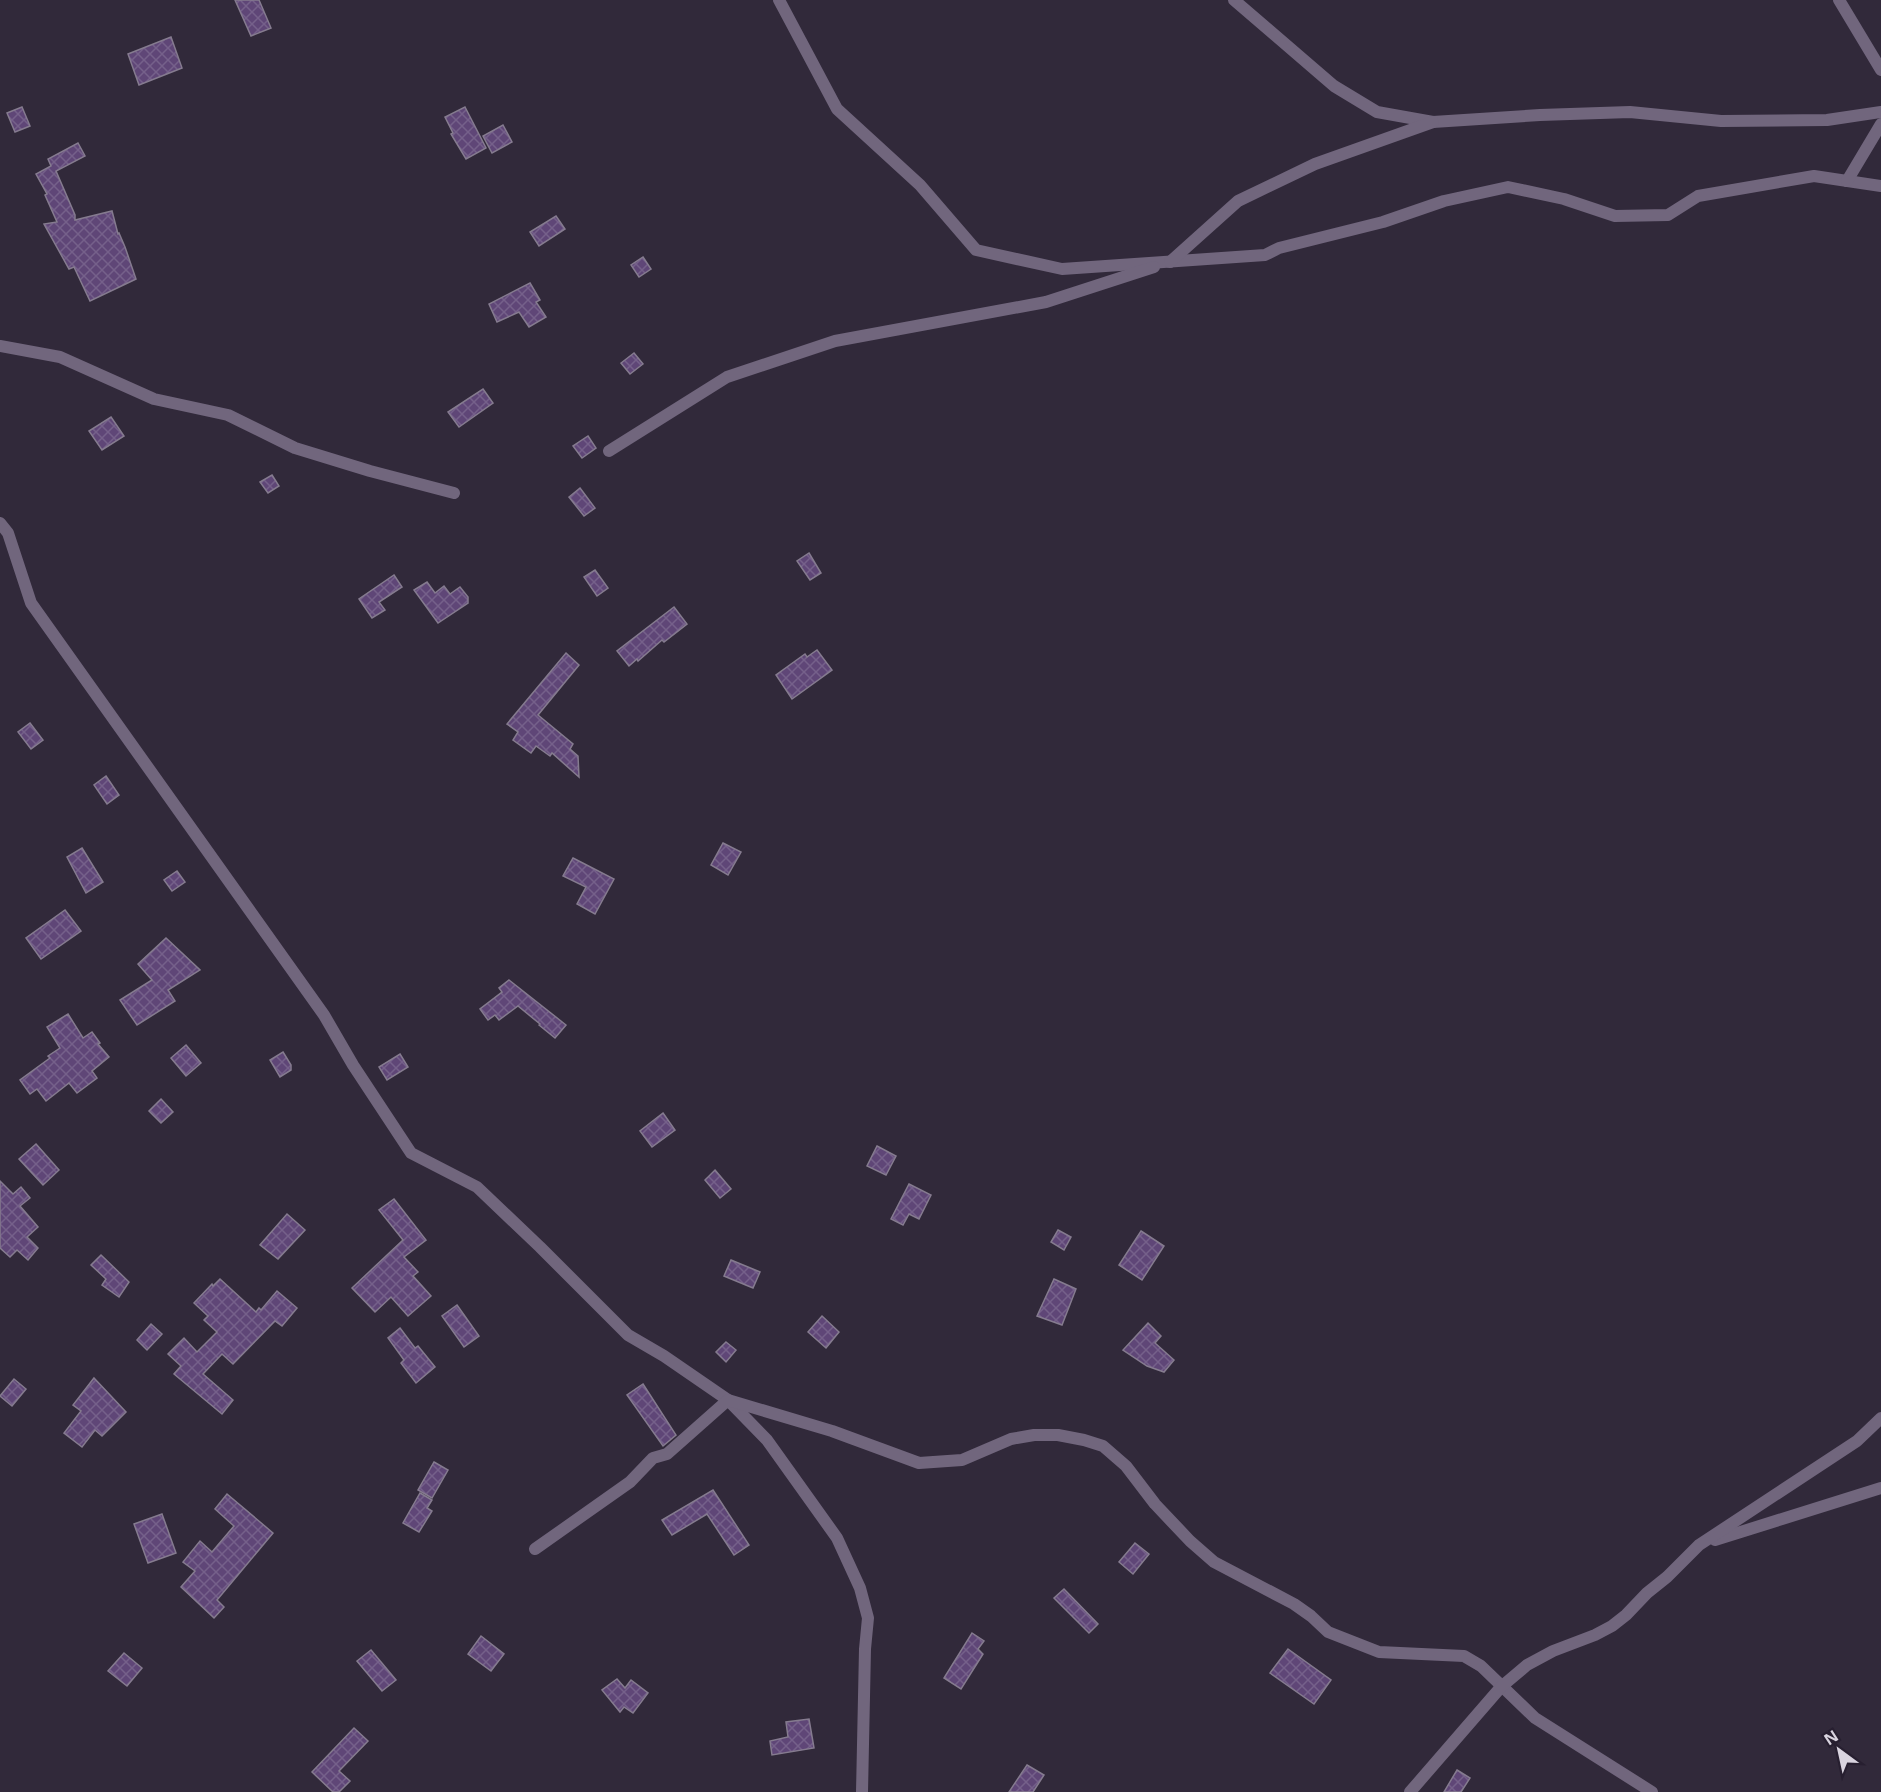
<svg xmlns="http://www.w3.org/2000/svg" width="1881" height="1792" font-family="'Open Sans',sans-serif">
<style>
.building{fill:url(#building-cross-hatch);stroke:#857b8f;stroke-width:1.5}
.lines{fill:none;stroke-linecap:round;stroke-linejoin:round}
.minor{stroke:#71667d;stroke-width:12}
</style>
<defs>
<pattern id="building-cross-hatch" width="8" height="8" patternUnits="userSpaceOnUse" patternTransform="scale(1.5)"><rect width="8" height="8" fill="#5f4677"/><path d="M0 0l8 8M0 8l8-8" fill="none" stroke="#75608a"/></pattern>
</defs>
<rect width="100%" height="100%" fill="#31293a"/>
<g class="building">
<path d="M235 0H259L271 28 251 36Z"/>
<path d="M171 37 182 68 139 85 128 54Z"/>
<path d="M22 107 30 126 15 132 7 113Z"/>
<path d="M465 107 486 148 466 159 451 134 453 133 445 117Z"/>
<path d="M503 125 512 142 492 153 483 136Z"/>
<path d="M78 143 85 156 56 171 75 215V220L112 211 118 234 119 233 125 247 136 279 90 301 74 267 69 269 44 224 57 222 45 195 47 194 36 174 51 166 48 159Z"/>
<path d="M556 216 565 229 539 246 530 232Z"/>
<path d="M643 257 651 269 639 277 631 265Z"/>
<path d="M530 283 540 300 536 302 546 317 529 327 519 312 497 322 489 304Z"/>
<path d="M634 353 643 364 630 374 621 363Z"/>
<path d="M483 389 493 403 459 427 448 412Z"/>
<path d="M111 417 124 436 102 450 89 431Z"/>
<path d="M588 436 596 448 582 458 573 446Z"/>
<path d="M272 475 279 486 268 493 260 482Z"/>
<path d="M580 488 595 508 584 516 569 497Z"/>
<path d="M809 553 821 573 810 580 797 561Z"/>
<path d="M595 570 608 588 597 596 584 577Z"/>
<path d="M394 575 402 587 379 602 385 610 372 618 359 599Z"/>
<path d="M427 582 435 593 444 586 450 594 460 587 468 597V603L438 623 414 590Z"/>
<path d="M674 607 687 624 664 642 662 640 638 661 637 659 629 666 617 651Z"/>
<path d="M817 650 832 670 792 699 776 675 805 654 807 657Z"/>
<path d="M566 653 579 665 538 715 573 744 570 749 578 756 579 777 552 753 550 756 536 746 531 753 513 740 518 732 507 724Z"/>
<path d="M30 723 43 740 31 749 18 732Z"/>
<path d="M106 776 119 795 107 804 94 785Z"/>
<path d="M723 843 741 852 728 875 711 865Z"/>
<path d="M82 848 103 882 86 893 67 857Z"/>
<path d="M573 858 614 879 595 914 577 904 586 887 563 876Z"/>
<path d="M177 871 185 882 172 891 164 880Z"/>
<path d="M65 910 81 931 41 959 26 938Z"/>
<path d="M166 938 200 970 168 990 175 1001 137 1025 120 1000 152 980 138 964Z"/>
<path d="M509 980 566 1025 555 1038 539 1025 540 1024 518 1006 499 1020 495 1015 488 1020 480 1009 502 992 499 988Z"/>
<path d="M68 1014 83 1038 92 1032 100 1043 98 1044 109 1057 92 1071 97 1078 77 1093 69 1083 46 1101 37 1089 30 1094 20 1080 50 1058 48 1056 60 1048 47 1027Z"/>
<path d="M186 1045 201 1063 186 1076 171 1058Z"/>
<path d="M283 1052 291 1065V1070L280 1077 270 1060Z"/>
<path d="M400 1054 408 1067 387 1080 379 1067Z"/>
<path d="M161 1099 173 1112 161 1123 149 1111Z"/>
<path d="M663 1113 675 1130 652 1147 640 1131Z"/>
<path d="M36 1144 59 1170 43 1185 19 1159Z"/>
<path d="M877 1146 896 1156 886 1175 867 1166Z"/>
<path d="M715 1170 731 1189 720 1198 705 1180Z"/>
<path d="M0 1181 13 1194 21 1187 30 1198 20 1206 38 1227 27 1237 38 1248 28 1260 17 1250 10 1257 0 1248Z"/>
<path d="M909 1184 931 1195 919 1219 909 1214 903 1225 891 1219Z"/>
<path d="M394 1199 426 1240 404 1257 418 1272 413 1276 431 1296 408 1316 391 1297 375 1312 352 1288 403 1240 379 1210Z"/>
<path d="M287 1214 305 1230 278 1259 260 1245Z"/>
<path d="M1058 1230 1071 1237 1064 1250 1051 1242Z"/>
<path d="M1141 1231 1164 1246 1142 1280 1119 1265Z"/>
<path d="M101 1255 129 1282 119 1297 102 1285 106 1279 91 1265Z"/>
<path d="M731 1260 760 1272 753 1288 724 1276Z"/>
<path d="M220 1279 256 1312 259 1308 261 1310 277 1291 297 1308 282 1326 275 1321 233 1364 222 1354 203 1374 233 1400 222 1414 174 1374 181 1366 168 1354 184 1338 197 1352 217 1332 204 1320 208 1316 194 1303 212 1284 213 1286Z"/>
<path d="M1054 1279 1076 1289 1062 1325 1037 1316Z"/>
<path d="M457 1305 479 1336 464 1347 442 1316Z"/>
<path d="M822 1316 839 1332 826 1348 808 1332Z"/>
<path d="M1148 1323 1161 1336 1155 1343 1174 1360 1164 1372 1147 1366 1123 1350Z"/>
<path d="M151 1324 162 1334 147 1350 137 1340Z"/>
<path d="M400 1328 415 1348 418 1346 435 1367 416 1383 401 1363 404 1360 388 1338Z"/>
<path d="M726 1342 736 1350 726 1362 716 1352Z"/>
<path d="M94 1378 126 1412 102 1436 95 1430 82 1447 64 1433 81 1411 73 1405Z"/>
<path d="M14 1379 26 1389 12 1406 0 1396Z"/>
<path d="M643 1384 676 1435 663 1446 627 1395Z"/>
<path d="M434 1462 448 1470 432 1498 418 1490Z"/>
<path d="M713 1490 749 1545 734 1555 707 1514 672 1535 662 1520Z"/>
<path d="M420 1493 432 1500 427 1508 432 1511 419 1532 403 1523Z"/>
<path d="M227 1494 273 1533 217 1600 224 1607 214 1618 181 1587 195 1571 183 1562 200 1541 212 1552 234 1526 215 1509Z"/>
<path d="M162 1514 176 1553 148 1563 134 1524Z"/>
<path d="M1135 1543 1149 1554 1133 1574 1119 1562Z"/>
<path d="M1064 1589 1098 1624 1089 1633 1054 1598Z"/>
<path d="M972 1633 984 1641 978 1649 983 1654 961 1689 944 1678Z"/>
<path d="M481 1636 504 1654 491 1671 468 1654Z"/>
<path d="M1288 1649 1331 1680 1314 1704 1270 1673Z"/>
<path d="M371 1650 396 1680 382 1691 357 1661Z"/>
<path d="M124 1653 142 1668 127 1686 108 1671Z"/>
<path d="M617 1679 625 1688 631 1680 648 1693 633 1713 624 1707 620 1712 602 1690Z"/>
<path d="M809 1719 814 1748 772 1755 770 1741 788 1737 786 1722Z"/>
<path d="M354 1728 368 1741 339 1771 350 1781 339 1792H333L312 1772Z"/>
<path d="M1027 1765 1044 1775 1033 1792H1009Z"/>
<path d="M1457 1770 1470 1778 1461 1792H1444Z"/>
</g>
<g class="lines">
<g class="minor">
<path d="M779 0 837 109 920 185 976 250 1062 269 1265 255 1279 248 1383 222 1444 201 1508 187 1564 199 1615 216 1668 215 1698 196 1814 176 1881 186"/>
<path d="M1234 0 1334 86 1377 112 1433 122 1540 115 1630 112 1721 121 1827 120 1881 112"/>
<path d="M1839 0 1881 70"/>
<path d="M1847 181 1881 124"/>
<path d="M1170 262 1238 201 1315 164 1433 122"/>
<path d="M0 346 60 357 154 399 228 415 295 448 370 471 454 493"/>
<path d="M609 451 727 377 835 341 1046 302 1154 267"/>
<path d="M0 523 8 533 31 603 324 1015 353 1065 411 1153 477 1187 540 1247 628 1335 664 1356 728 1400 767 1440 837 1538 860 1588 868 1618 865 1649 862 1792"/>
<path d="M1715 1540 1881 1488"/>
<path d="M535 1549 630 1482 653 1458 667 1454 728 1400 832 1431 919 1463 962 1460 1011 1439 1034 1435H1058L1084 1440 1103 1446 1126 1466 1155 1504 1190 1541 1214 1562 1294 1604 1311 1616 1328 1632 1379 1652 1464 1656 1481 1666 1535 1718 1652 1792"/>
<path d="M1410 1792 1501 1687 1527 1665 1553 1651 1595 1635 1612 1626 1626 1615 1647 1593 1667 1577 1699 1545 1857 1441 1881 1418"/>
</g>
</g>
<g transform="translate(1839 1750) rotate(327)" stroke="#271f30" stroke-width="4.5" paint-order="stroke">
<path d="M0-4.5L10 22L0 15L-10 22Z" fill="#d9d4df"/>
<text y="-9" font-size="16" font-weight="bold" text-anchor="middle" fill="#d9d4df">N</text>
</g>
</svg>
